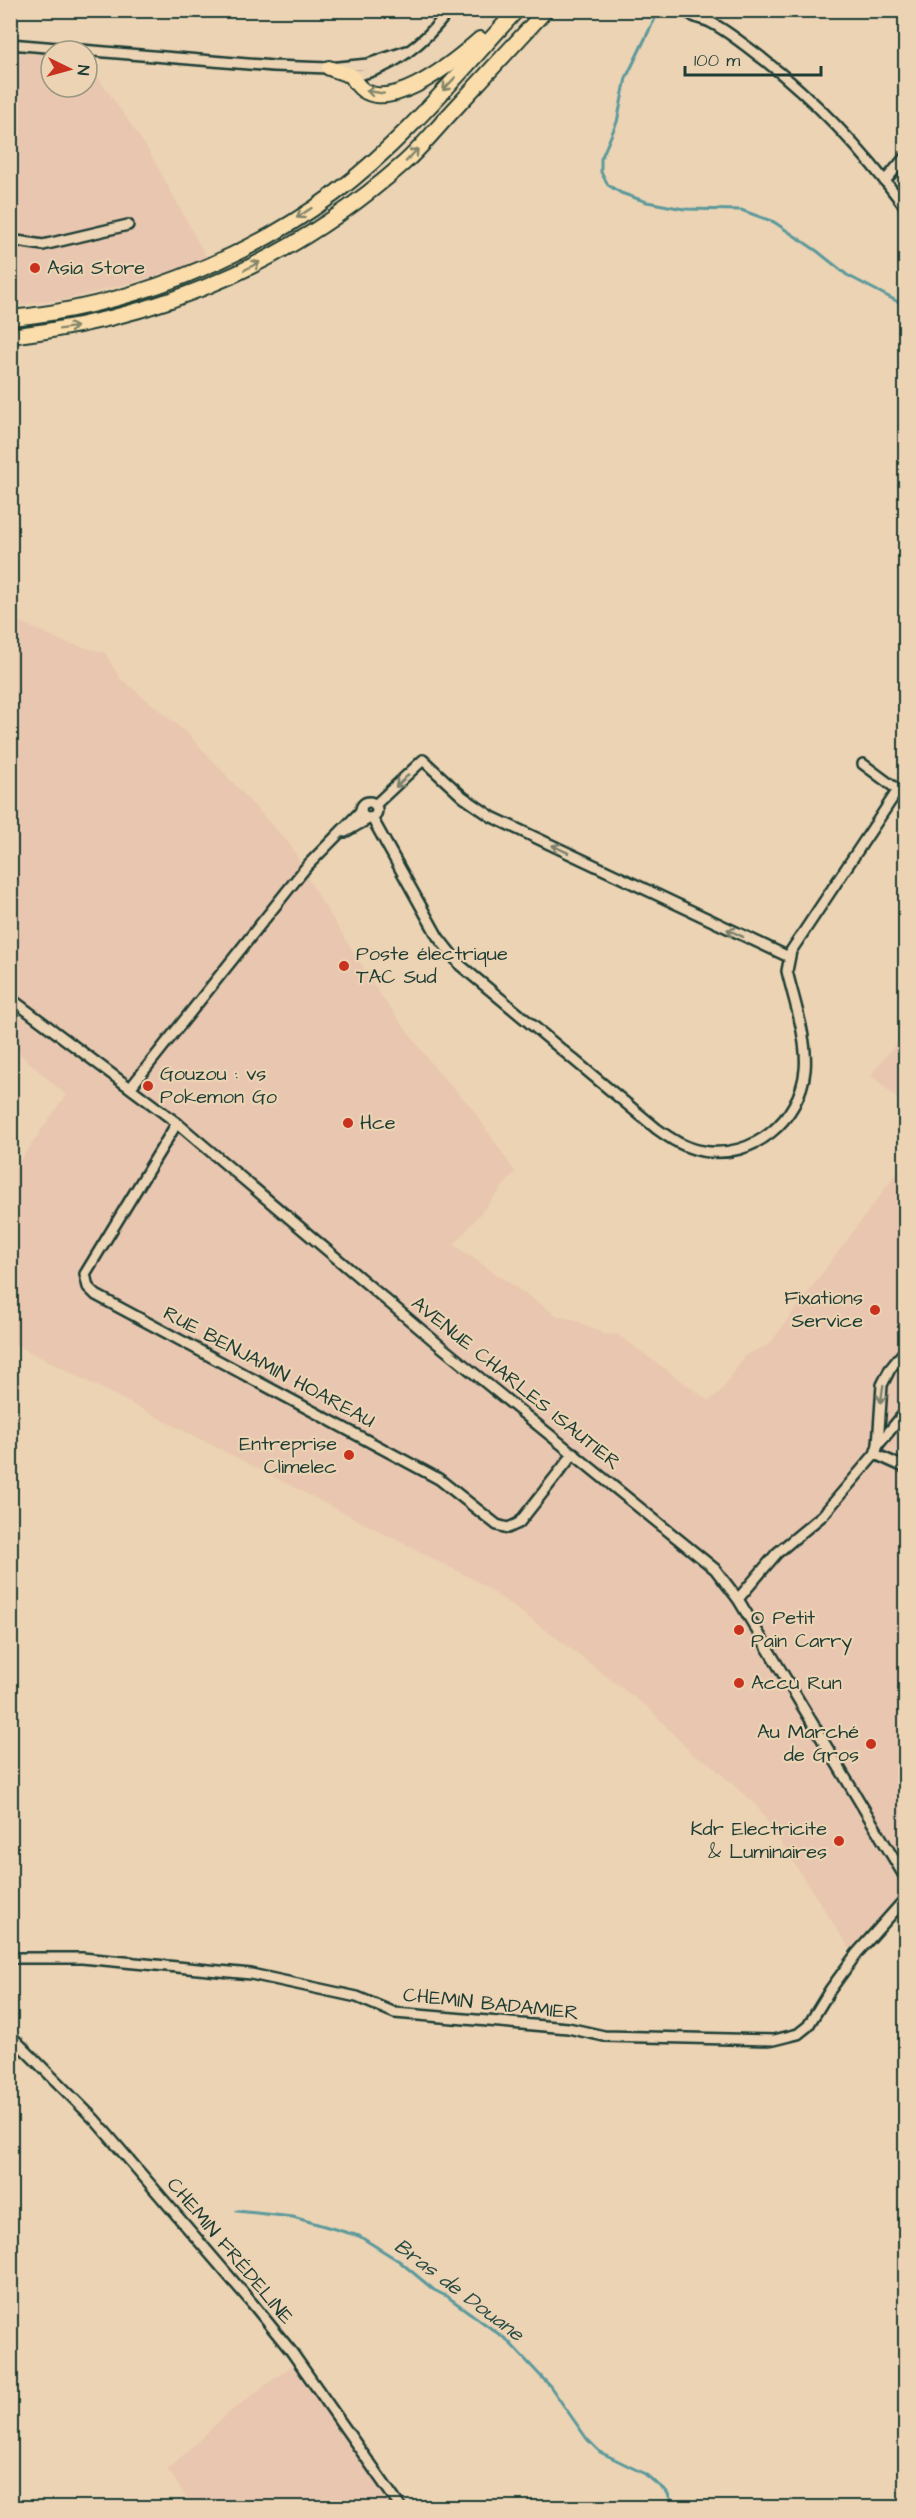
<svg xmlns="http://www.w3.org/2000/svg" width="916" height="2518" font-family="'Architects Daughter',sans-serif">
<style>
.built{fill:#e9c6af}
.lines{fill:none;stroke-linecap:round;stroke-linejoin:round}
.stream{stroke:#5d999c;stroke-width:3}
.minor-casing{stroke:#1f3d34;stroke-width:14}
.highway-casing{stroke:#1f3d34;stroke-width:18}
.minor{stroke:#ebd3b3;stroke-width:9}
.highway{stroke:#faddab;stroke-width:14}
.oneway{stroke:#82856a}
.oneway2{stroke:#7b806d}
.poi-dot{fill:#c8321e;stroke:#ebd3b3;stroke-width:2}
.labels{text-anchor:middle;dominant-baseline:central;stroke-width:4.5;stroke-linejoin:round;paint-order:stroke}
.poi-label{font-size:20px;fill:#1f3d34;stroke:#ebd3b3;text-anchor:start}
.street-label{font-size:20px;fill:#1f3d34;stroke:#ebd3b3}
.water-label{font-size:21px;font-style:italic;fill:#294c45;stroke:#ebd3b3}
</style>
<rect width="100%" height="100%" fill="#ebd3b3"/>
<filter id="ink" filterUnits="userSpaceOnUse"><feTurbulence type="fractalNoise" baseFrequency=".0167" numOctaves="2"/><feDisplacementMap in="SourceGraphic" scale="12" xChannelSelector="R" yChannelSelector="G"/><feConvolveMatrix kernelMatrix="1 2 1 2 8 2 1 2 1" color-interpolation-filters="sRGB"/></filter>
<g filter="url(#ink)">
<g class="built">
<path d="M11 53 51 54V87H87V62L147 148 209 262 68 299 11 306Z"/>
<path d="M11 618 64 642 105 653 120 678 189 735 292 847 309 881 379 993 436 1070 471 1107 515 1172 454 1245 559 1317 572 1319 605 1335 617 1334 709 1401 721 1391 746 1355 769 1345 905 1162V1890L850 1949 757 1806 708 1762 692 1754 650 1709 527 1616 477 1581 11 1342V1174L66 1095 11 1046Z"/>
<path d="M905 1033V1105L871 1075Z"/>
<path d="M293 2365 371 2474 394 2507H193L168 2470 227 2414Z"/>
</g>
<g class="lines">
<g class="stream">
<path d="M659 10 626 78 617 122 601 159V172L608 185 621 193 647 202 684 209 741 210 774 222 817 251 847 275 906 306"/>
<path d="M237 2211 293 2217 359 2236 399 2261 434 2290 448 2297 507 2340 550 2386 587 2439 600 2452 645 2474 667 2492 675 2508"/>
</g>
<g class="minor-casing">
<g id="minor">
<path d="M687 10C693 19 701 18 710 22 728 31 747 47 763 59 818 102 864 152 906 208"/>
<path d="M10 44 273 66 329 68 368 64 407 51"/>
<path d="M349 75C387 75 428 40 449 10"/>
<path d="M885 181 906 156"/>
<path d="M10 240 43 245 128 225"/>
<path d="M863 764 906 796"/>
<circle cx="369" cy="810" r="8"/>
<path d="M375 805 423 760 463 797 492 817 789 957"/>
<path d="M372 818 438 937 460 965 657 1129C671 1139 685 1148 702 1151 753 1160 800 1120 805 1070 808 1040 794 1001 787 971L791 951 898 790"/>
<path d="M345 832 370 818"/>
<path d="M10 998 177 1123 438 1344 715 1569 738 1599 906 1879"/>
<path d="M131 1087 307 866 361 811"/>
<path d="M177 1123 85 1274 88 1287 96 1295 439 1479 497 1525 508 1528 519 1523 574 1453"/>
<path d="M878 1445 906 1411"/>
<path d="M875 1454 906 1468"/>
<path d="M738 1599 777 1553 823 1515 875 1454 878 1445 882 1385 890 1369 906 1349"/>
<path d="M10 1958H82L251 1974 357 1997 395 2013 568 2028 604 2036 774 2040 798 2034 808 2026 830 1990 857 1953 906 1898"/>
<path d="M10 2035 95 2120 252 2303 291 2351 401 2508"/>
</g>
</g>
<g class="highway-casing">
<g id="highway">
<path d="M329 68 352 76C376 128 455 61 480 39"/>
<path d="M10 318C122 308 244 261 334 194 403 142 459 73 517 10"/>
<path d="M10 336C159 319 291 263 404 163 420 149 435 130 450 114 482 79 514 45 546 10"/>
</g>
</g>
<use href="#minor" class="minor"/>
<use href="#highway" class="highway"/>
</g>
<defs><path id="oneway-shaft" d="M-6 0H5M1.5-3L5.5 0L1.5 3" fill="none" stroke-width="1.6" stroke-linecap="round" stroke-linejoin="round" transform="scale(1.5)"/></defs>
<g class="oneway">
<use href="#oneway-shaft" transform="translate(449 84) rotate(133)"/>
<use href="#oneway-shaft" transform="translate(375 92) rotate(-170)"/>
<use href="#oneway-shaft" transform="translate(412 155) rotate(-47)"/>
<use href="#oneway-shaft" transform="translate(304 213) rotate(147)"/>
<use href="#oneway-shaft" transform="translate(252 266) rotate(-28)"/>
<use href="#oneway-shaft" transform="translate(68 328) rotate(-9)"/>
</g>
<g class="oneway2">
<use href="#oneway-shaft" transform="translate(402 781) rotate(136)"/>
<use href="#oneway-shaft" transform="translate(560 849) rotate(-154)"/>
<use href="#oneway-shaft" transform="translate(735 933) rotate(-154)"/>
<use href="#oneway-shaft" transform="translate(882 1394) rotate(98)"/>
</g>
</g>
<g class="poi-dot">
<circle cx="35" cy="268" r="6"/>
<circle cx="344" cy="966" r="6"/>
<circle cx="148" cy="1086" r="6"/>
<circle cx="348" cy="1123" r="6"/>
<circle cx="875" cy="1310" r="6"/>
<circle cx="349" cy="1455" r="6"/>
<circle cx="739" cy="1630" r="6"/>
<circle cx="739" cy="1683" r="6"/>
<circle cx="871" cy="1744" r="6"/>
<circle cx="839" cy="1841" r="6"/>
</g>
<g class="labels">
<g class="poi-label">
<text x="47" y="268">Asia Store</text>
<text x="356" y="954">Poste électrique<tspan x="356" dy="23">TAC Sud</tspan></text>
<text x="160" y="1074">Gouzou : vs<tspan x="160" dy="23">Pokemon Go</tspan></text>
<text x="360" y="1123">Hce</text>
<text x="863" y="1298" text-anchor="end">Fixations<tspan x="863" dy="23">Service</tspan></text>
<text x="337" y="1444" text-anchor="end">Entreprise<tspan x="337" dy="23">Climelec</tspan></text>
<text x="751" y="1618">O Petit<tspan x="751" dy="23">Pain Carry</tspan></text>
<text x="751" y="1683">Accu Run</text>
<text x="859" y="1732" text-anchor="end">Au Marché<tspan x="859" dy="23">de Gros</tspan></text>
<text x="827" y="1829" text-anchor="end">Kdr Electricite<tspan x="827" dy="23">&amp; Luminaires</tspan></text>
</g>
<g class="street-label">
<text transform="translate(269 1367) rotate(28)">RUE BENJAMIN HOAREAU</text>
<text transform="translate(516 1383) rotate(39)">AVENUE CHARLES ISAUTIER</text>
<text transform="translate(491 2004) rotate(6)">CHEMIN BADAMIER</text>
<text transform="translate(230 2251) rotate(50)">CHEMIN FRÉDELINE</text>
</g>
<g class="water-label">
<text transform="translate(459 2290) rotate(37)">Bras de Douane</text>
</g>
</g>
<rect width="916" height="2518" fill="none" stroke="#ebd3b3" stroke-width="36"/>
<rect x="18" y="18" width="880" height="2482" fill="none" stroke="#1f3d34" stroke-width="2" filter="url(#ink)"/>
<g transform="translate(69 69) rotate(95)"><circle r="28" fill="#ebd3b3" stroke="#999780" stroke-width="1.5"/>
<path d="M0-4.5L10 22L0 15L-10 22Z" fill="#c8321e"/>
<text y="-9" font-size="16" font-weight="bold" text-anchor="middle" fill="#1f3d34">N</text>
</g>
<path d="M685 66v9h136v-9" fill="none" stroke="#1f3d34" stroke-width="3"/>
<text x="694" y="66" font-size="18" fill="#1f3d34" stroke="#ebd3b3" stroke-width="4.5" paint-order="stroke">100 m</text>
</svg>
